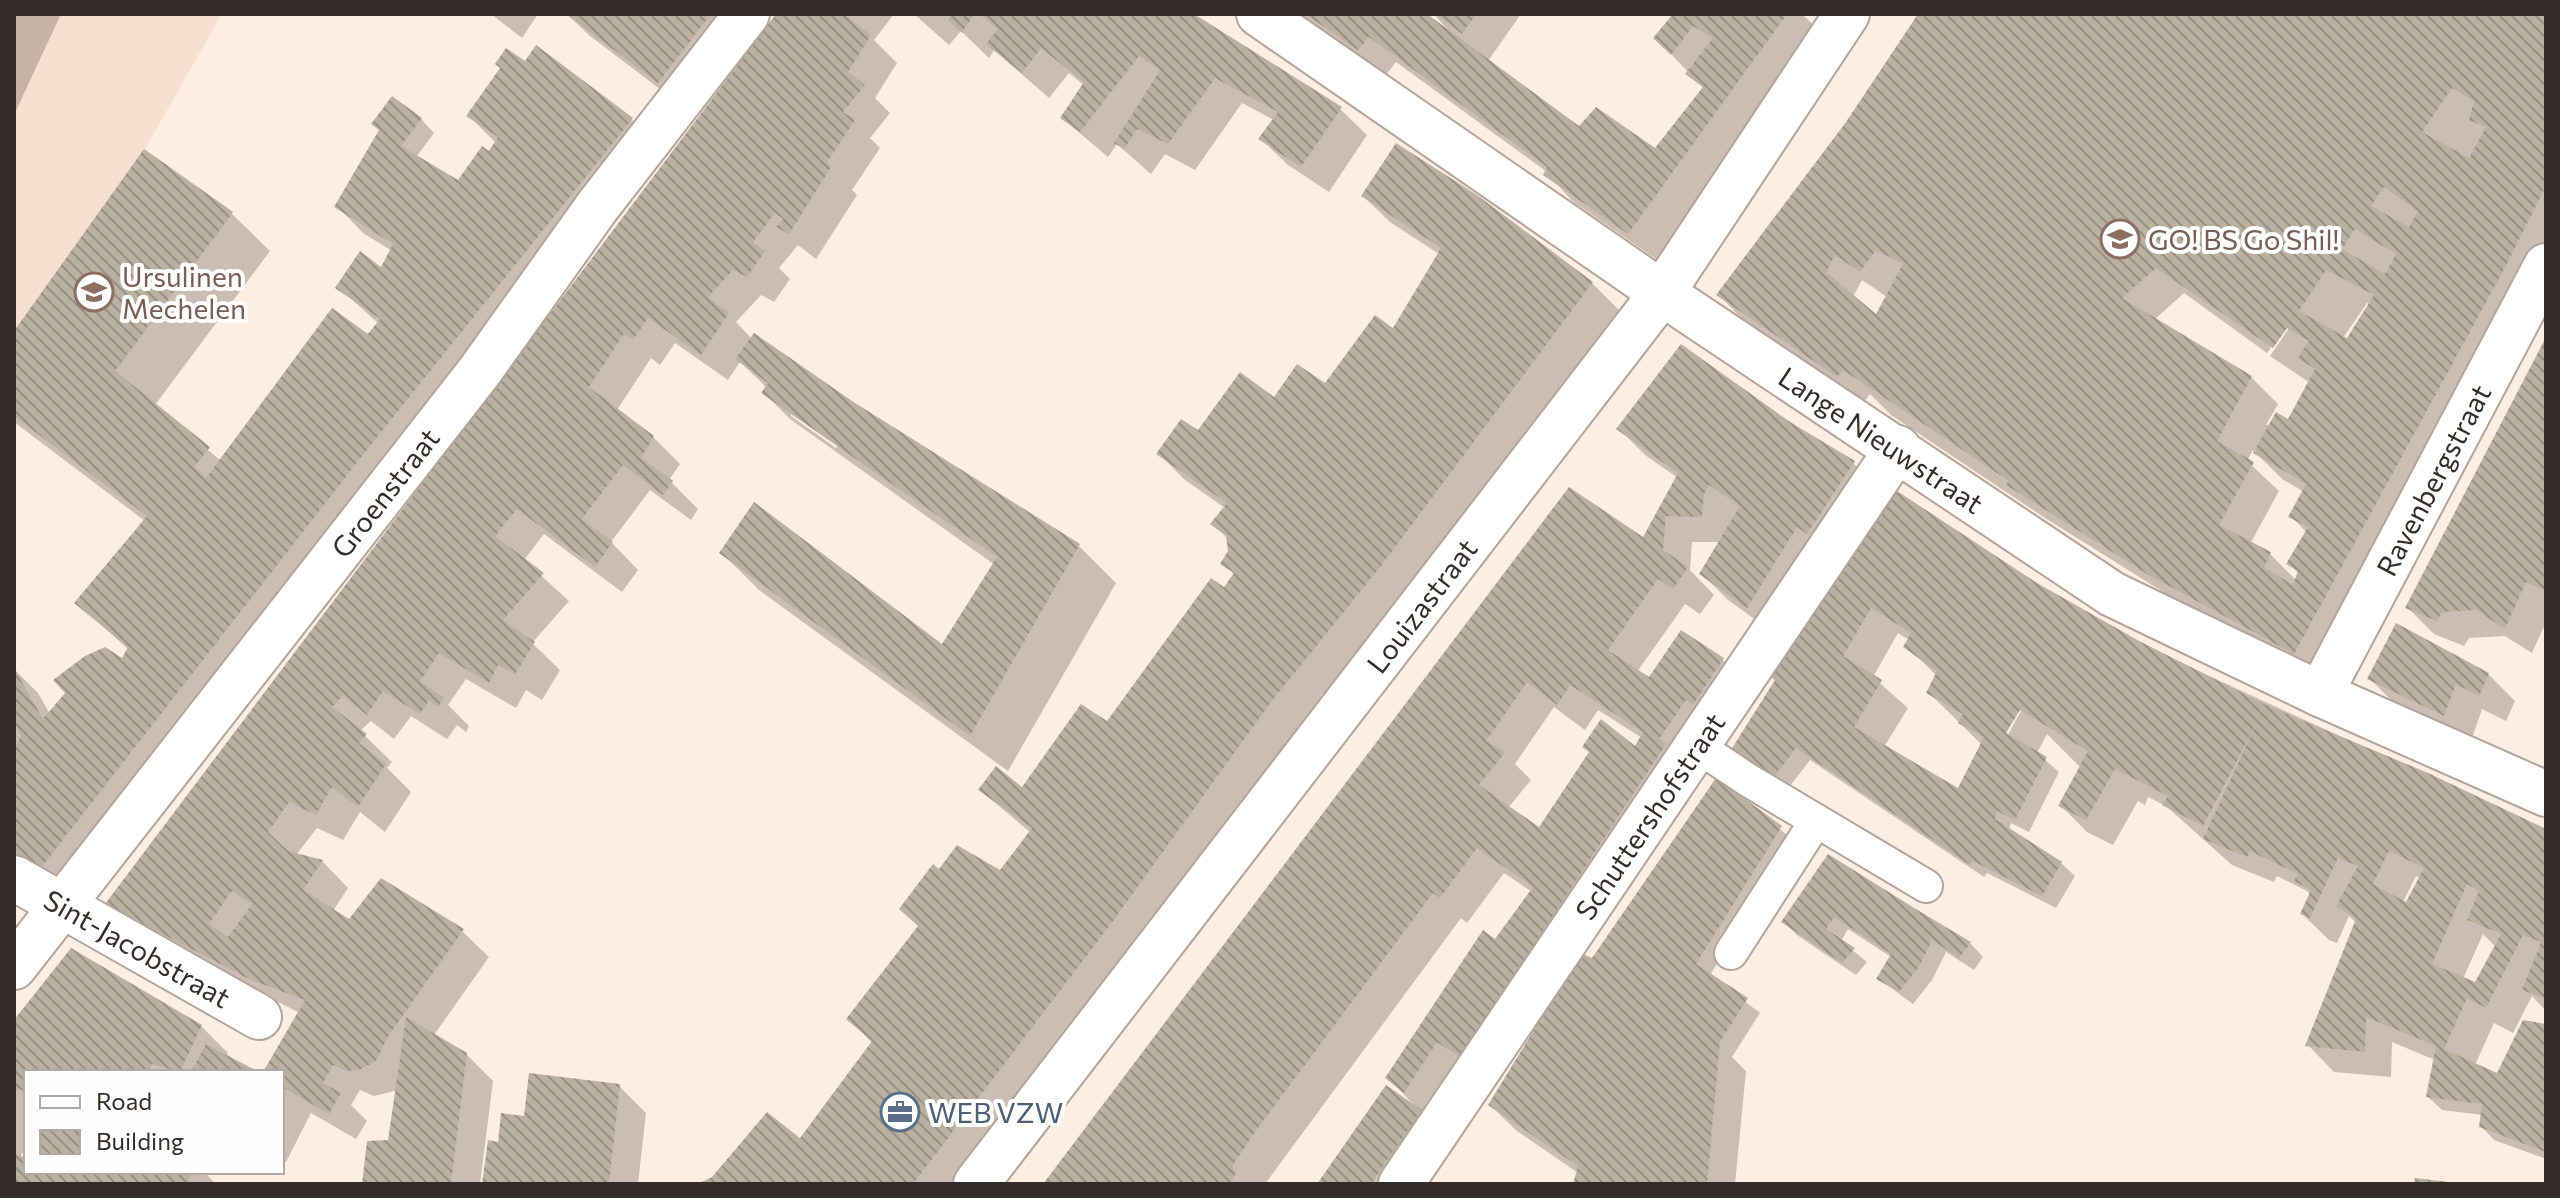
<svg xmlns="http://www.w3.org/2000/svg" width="2560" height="1198" font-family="Commissioner,sans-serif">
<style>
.built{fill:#f8e0d0}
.shadow{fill:#0003;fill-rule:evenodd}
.building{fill:url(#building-back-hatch);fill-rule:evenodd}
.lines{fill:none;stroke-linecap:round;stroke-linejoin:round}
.lane-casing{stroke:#b4a499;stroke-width:36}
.street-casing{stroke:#b4a499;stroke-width:48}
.lane{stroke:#fff;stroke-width:32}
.street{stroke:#fff;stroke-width:44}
.labels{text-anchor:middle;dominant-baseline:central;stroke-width:8;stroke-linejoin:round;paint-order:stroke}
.education-label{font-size:28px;fill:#785e54;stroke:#fefefe;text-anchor:start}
.street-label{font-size:28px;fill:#332c28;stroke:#fefefe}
.service-label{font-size:28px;fill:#4e5e75;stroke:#fefefe;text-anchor:start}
</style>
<defs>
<pattern id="building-back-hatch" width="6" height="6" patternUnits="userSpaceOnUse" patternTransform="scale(2)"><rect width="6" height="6" fill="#bbb1a1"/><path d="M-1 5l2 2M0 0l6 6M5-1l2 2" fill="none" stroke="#999083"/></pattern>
</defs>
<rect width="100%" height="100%" fill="#feede1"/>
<path class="built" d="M14 14H222L145 149 233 212 116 371 210 447 194 467 206 478 194 494 283 557 253 595 14 416Z"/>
<g class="shadow">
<path d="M14 14H61L14 115Z"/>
<path d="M491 14H538L522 38Z"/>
<path d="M567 14H756L685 108 590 36Z"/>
<path d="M778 14H894L874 40 897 63 875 98 890 113 870 138 880 148 852 190 857 195 816 259 798 245 779 268 790 279 774 302 761 295 736 322 752 339 1078 545 1116 583 1008 771 759 590 722 553 943 647 995 565 790 419 764 393 767 388 740 362 728 380 675 343 660 365 651 358 617 410 653 437 680 464 669 480 698 509 691 520 650 490 611 542 638 570 622 592 544 534 524 560 569 601 532 643 560 670 542 700 526 690 516 708 466 679 448 705 469 726 466 732 457 725 447 739 411 716 394 739 371 721 360 731 392 762 387 768 411 792 385 832 360 812 343 840 317 828 296 855 322 861 348 888 333 911 350 922 462 931 489 957 434 1035 466 1054 493 1081 480 1184H364L390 1142 398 1090 374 1096 360 1090 351 1105 367 1121 356 1139 311 1113 286 1162 282 1160V1072H266L300 1013 134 930 108 903ZM791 411 838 445 836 448 791 416Z"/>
<path d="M914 14H1190L1340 109 1367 135 1329 192 1288 165 1261 139 1274 120 1242 103 1195 170 1165 154 1151 174 1117 144 1108 157 1062 118 1085 86 1069 73 1049 98 994 50 989 58 961 31 949 45Z"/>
<path d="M1286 14H1430L1428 17 1451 34 1434 14H1521L1488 61 1580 129 1656 151 1704 89 1656 38 1676 14H1802L1820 31 1656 259 1572 201 1547 172 1396 62 1386 75Z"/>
<path d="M1921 14H2546V266L2321 679 2176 600 2045 518 1891 415 1870 394 1864 402 1745 322 1719 295 1849 121ZM1862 280 1887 297 1875 316 1853 297ZM2184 293 2267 353 2293 316 2296 318 2270 356 2310 383 2289 422 2266 425 2278 404 2251 377 2154 320ZM2367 303 2371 305 2348 341 2343 338ZM2253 450 2282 479 2304 492 2291 516 2307 533 2288 563 2299 574 2297 581 2270 554 2250 544 2279 491 2247 461Z"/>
<path d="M469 116 631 119 658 146 67 894 14 865V669L38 693 50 714 123 661 129 650 77 603 145 521 14 422V336L145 152 232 214 270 251 155 405 221 461 379 324 338 287 382 270 392 251 363 233 337 206 421 119 434 133 417 156 458 182 496 143Z"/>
<path d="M1363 196 1475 197 1592 283 1619 310 1407 592 1297 729 961 1184H701L801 1141 873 1044 849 1019 920 927 940 872 1001 873 1031 833 980 790H1023L1107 724 1235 575 1222 563 1230 552 1228 539 1213 523 1225 508 1185 480 1159 454 1274 399 1326 386 1393 331 1439 254 1390 222Z"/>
<path d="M2546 342V622L2532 653 2505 636 2469 638 2464 646 2434 634 2407 607Z"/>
<path d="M1789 424 1853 463 1880 490 1774 633 1728 600 1702 574 1721 542H1692L1690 570 1714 595 1700 614 1685 604 1637 672 1649 680 1723 660 1749 686 1393 1184H1321L1413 1104 1388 1078 1532 892 1504 873 1467 923 1461 918 1265 1184H1044L1643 540 1678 478 1645 455 1619 429ZM1554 707 1585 730 1598 710 1642 738 1637 748 1539 830 1508 808 1531 780 1515 764Z"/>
<path d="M1892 490 2036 584 2140 644 2546 831V1011L2532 996 2513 1033 2494 1023 2475 1065 2498 1075 2546 1026V1159L2494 1140 2481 1126 2483 1115 2442 1110 2428 1097 2435 1060 2392 1042 2391 1077 2334 1072 2308 1045 2356 923 2349 916 2337 943 2329 940 2302 914 2311 895 2307 891 2277 876 2274 882 2232 865 2166 806 2148 797 2145 805 2138 801 2113 845 2087 832 2061 806 2080 767 2047 734 2037 753 2059 772 2029 832 2011 823 2009 830 2061 863 2075 876 2056 908 1987 873 1984 877 1810 760 1787 790 1745 766 1777 682 1770 675ZM1898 633 1909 640 1906 646 1937 676 1928 692 1982 745 1959 791 1884 747 1908 708 1873 677ZM2019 706 2022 709 2004 742 2000 741ZM2416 876 2421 879 2407 904 2403 902ZM2483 934 2496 947 2476 984 2463 979Z"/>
<path d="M2488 674 2515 701 2506 721 2482 709 2471 741 2396 705 2370 679Z"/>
<path d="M1716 780 1795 841 1710 975 1760 1013 1732 1057 1746 1071 1735 1184H1575L1578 1173 1517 1131 1490 1105 1605 971Z"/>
<path d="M1829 857 1970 943 1983 957 1974 970 1946 952 1932 980 1913 1004 1879 979 1891 957 1848 929 1841 941 1867 962 1856 975 1797 935 1784 922Z"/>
<path d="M14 1025 201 1026 228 1053 226 1057 255 1072H26V1147L19 1159 26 1161V1172H204L216 1184H14Z"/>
<path d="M619 1086 646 1113 638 1184H484L500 1145 526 1118Z"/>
</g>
<g class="building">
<path d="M566 14H711L658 83Z"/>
<path d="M776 14H848L846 16 871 35 848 72 865 85 843 112 855 120 827 162 831 167 789 234 776 227 783 219 775 213 753 242 765 251 747 277 733 270 708 297 729 313 701 355 648 318 633 340 624 334 589 387 654 436 641 458 673 481 663 495 623 465 582 519 613 542 595 567 517 509 495 536 544 573 503 620 535 642 515 674 498 665 489 683 439 653 420 681 444 698 438 707 429 700 420 714 383 691 367 715 343 695 332 707 367 734 359 743 386 764 358 807 332 787 316 815 289 802 268 832 288 851 323 860 303 890 349 919 381 878 464 929 389 1035 376 1061 359 1070 346 1071 333 1065 323 1083 341 1093 329 1114 284 1088 282 1092V1072H263L305 1000 249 979 105 904ZM232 891 252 904 228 937 209 924Z"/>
<path d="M952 14H974L962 33 948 20Z"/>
<path d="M979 14H1194L1342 107 1301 167 1258 139 1278 112 1215 78 1168 144 1137 129 1124 149 1114 143 1160 70 1139 56 1080 132 1060 118 1084 82 1041 48 1022 73 986 44 998 29Z"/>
<path d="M1305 14H1427L1579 126 1596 107 1655 148 1703 87 1685 74 1713 38 1693 26 1671 55 1653 38 1673 14H1787L1628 234 1543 175 1547 167 1369 37 1358 50Z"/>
<path d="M1436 14H1476L1462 34Z"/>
<path d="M1918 14H2546V186L2509 260 2294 654 2147 574 2006 485 2009 481 1843 370 1837 377 1716 295 1846 122ZM2452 88 2474 101 2469 120 2486 127 2469 158 2422 132ZM2384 187 2418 211 2409 227 2371 206ZM2355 229 2396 254 2385 274 2342 249ZM1876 250 1903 264 1876 314 1826 272 1835 255 1860 272ZM2156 268 2273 348 2287 328 2309 341 2298 358 2315 369 2288 419 2276 412 2253 453 2306 484 2288 517 2308 527 2286 564 2298 571 2293 585 2264 567 2271 552 2219 525 2254 462 2217 441 2252 376 2122 298ZM2326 270 2374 295 2347 338 2299 311Z"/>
<path d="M536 45 633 118 366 451 40 869 14 856V748L21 736 14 722V668L43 719 65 693 53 680 85 656 105 647 122 658 128 647 74 603 147 516 14 416V331L144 149 233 212 115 371 210 447 194 467 206 478 332 308 368 334 380 319 335 288 360 251 381 267 393 244 334 207 379 130 371 124 392 96 422 118 401 146 458 180 482 146 489 151 498 137 466 116 500 68 495 64 506 48 525 61Z"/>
<path d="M1396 143 1477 195 1593 282 1381 566 1271 702 1110 925 913 1184H697L712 1177 767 1112 800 1138 872 1041 846 1019 918 926 899 909 933 864 939 869 957 845 1000 870 1032 828 978 790 996 766 1022 787 1081 704 1107 721 1211 578 1224 587 1234 573 1220 564 1228 551 1226 536 1210 524 1227 503 1156 454 1181 419 1198 430 1240 372 1274 397 1297 364 1325 383 1375 315 1393 328 1441 248 1361 196Z"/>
<path d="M754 333 855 403 1080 544 970 736 719 553 754 502 942 644 997 557 761 393 768 383 735 359Z"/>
<path d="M2546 337V591L2526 582 2505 629 2477 610 2442 612 2437 621 2405 608Z"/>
<path d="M1681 344 1790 422 1855 461 1807 534 1797 527 1747 608 1699 574 1740 506 1709 485 1704 494 1702 517 1666 516 1663 550 1688 567 1673 589 1658 579 1608 650 1649 677 1681 630 1724 658 1693 705 1686 700 1659 739 1666 744 1460 1057 1437 1042 1404 1093 1385 1078 1483 930 1495 939 1533 887 1477 848 1440 898 1433 893 1252 1136 1232 1167 1236 1173 1229 1184H1043L1569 487 1643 537 1678 473 1616 429ZM1527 682 1557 705 1570 685 1643 732 1635 746 1601 719 1582 747 1589 752 1539 827 1479 785 1505 752 1486 741Z"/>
<path d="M1891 487 2037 583 2141 642 2266 705 2428 773 2546 829V999L2522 990 2541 942 2523 935 2486 1008 2467 998 2444 1049 2497 1073 2523 1020 2546 1024V1152L2479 1127 2482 1104 2426 1097 2436 1046 2366 1017 2365 1052 2305 1046 2356 919 2336 906 2358 866 2338 858 2310 918 2300 914 2311 890 2294 881 2298 874 2250 851 2247 857 2203 839 2257 722 2203 826 2162 805 2168 796 2115 769 2086 820 2058 806 2088 751 2020 710 2006 733 2047 757 2015 820 1997 811 1995 819 2062 862 2042 896 1973 861 1970 865 1796 748 1773 778 1729 753 1775 680 1767 675ZM1871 608 1911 633 1903 647 1937 671 1926 693 1963 714 1958 723 1984 737 1958 788 1854 727 1882 680 1843 656ZM2389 851 2424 868 2406 902 2373 884ZM2467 884 2479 891 2467 920 2501 934 2475 982 2432 964Z"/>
<path d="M2396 623 2489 673 2479 696 2456 684 2444 716 2367 679Z"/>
<path d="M1716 778 1782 826 1696 964 1748 998 1720 1042 1707 1184H1573L1578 1166 1488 1105 1581 953 1592 958Z"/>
<path d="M1828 854 1919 911 1971 942 1959 958 1932 940 1919 967 1899 992 1876 979 1891 954 1834 917 1826 929 1855 948 1842 963 1781 922Z"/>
<path d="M71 948 202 1025 180 1072 152 1064 147 1072H26V1093L18 1088 14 1095V1020Z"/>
<path d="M406 1017 467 1053 451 1184H362L367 1141 388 1140Z"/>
<path d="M206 1044 259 1072H191Z"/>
<path d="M529 1073 620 1084 609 1184H482L488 1140 498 1142 501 1113 524 1116Z"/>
<path d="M1386 1085 1422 1110 1386 1162 1371 1184H1317Z"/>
<path d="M14 1154 26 1158V1172H190L189 1184H14Z"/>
<path d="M2415 1178 2449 1182V1184H2414Z"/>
</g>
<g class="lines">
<g class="lane-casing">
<g id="lane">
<path d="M1697 746 1748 780 1926 886"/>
<path d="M1731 953 1816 821"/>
</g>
</g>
<g class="street-casing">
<g id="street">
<path id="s1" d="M1259 14 1662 293 2112 594 2320 694 2546 794"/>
<path id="s2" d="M2320 694 2546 266"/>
<path id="s3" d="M14 878 259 1017"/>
<path id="s4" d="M14 967 479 372 597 207 747 14"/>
<path id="s5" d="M976 1184 1662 293 1847 14"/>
<path id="s6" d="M1401 1184 1898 448"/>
</g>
</g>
<use href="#lane" class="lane"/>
<use href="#street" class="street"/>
</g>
<defs>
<g id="school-ring" transform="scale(2)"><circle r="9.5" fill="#fefefe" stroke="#8d6e63" stroke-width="1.5"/><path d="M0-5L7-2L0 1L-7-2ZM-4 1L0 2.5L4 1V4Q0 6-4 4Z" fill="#8d6e63"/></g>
<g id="office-ring" transform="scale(2)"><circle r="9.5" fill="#fefefe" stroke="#5c6f8a" stroke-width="1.5"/><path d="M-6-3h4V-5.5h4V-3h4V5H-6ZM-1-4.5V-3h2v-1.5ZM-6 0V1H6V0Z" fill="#5c6f8a"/></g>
</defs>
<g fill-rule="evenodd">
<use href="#school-ring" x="2120" y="239"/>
<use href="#school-ring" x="94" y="292"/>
<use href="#office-ring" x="900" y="1112"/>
</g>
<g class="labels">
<g class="education-label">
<text x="2148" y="239">GO! BS Go Shil!</text>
<text x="122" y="276">Ursulinen<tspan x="122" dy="32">Mechelen</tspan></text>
</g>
<g class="street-label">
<text stroke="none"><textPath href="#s1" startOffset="754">Lange Nieuwstraat</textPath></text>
<text stroke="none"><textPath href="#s2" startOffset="242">Ravenbergstraat</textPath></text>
<text stroke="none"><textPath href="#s4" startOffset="602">Groenstraat</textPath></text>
<text stroke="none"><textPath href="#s5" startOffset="730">Louizastraat</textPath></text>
<text stroke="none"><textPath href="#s6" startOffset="444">Schuttershofstraat</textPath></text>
<text stroke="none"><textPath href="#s3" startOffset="142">Sint-Jacobstraat</textPath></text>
</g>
<g class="service-label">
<text x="928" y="1112">WEB VZW</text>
</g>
</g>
<rect width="2560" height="1198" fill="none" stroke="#332c28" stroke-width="32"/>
<rect x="24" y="1070" width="260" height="104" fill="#fefefe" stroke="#adaaa8" stroke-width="2"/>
<rect x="40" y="1096" width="40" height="12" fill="#ffffff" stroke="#adaaa8" stroke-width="2"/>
<text x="96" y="1110" font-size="24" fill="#332c28">Road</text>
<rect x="40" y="1130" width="40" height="24" fill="url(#building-back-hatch)" stroke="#adaaa8" stroke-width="2"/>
<text x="96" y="1150" font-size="24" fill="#332c28">Building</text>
</svg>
